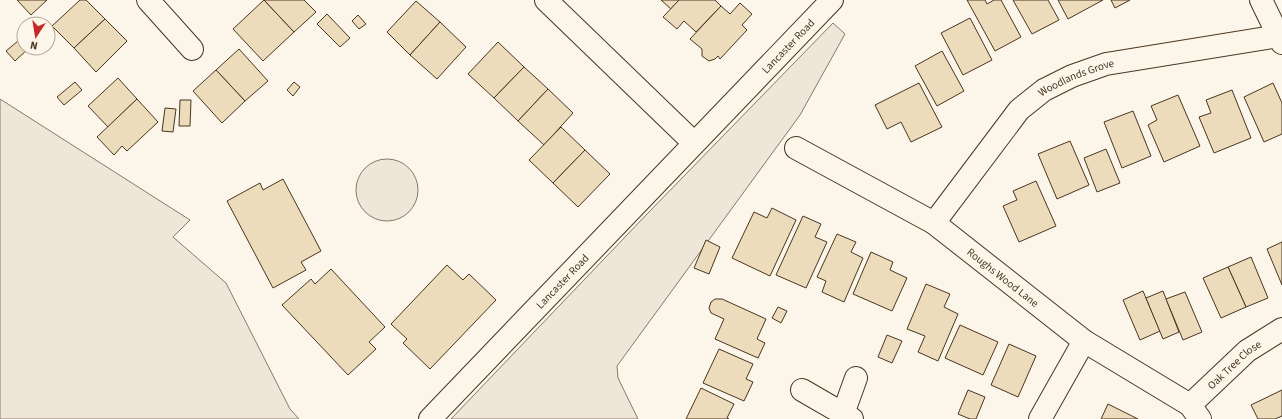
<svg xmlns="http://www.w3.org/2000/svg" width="1282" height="419" font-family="'Source Sans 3',sans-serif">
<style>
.green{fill:#ede6d9;stroke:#887966}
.building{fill:#ecdcbc;stroke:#4a3520}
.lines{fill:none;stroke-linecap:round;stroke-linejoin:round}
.street-casing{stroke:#4a3520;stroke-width:24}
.street{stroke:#fbf6e9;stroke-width:22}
.labels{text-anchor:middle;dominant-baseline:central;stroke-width:3;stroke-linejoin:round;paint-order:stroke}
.street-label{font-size:11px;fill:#4a3520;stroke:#fbf6e9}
</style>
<rect width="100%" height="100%" fill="#fbf6e9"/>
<g class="green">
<path d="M833 23 845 34 800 115 617 366 618 378 638 419H451L648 213Z"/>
<path d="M0 99 190 220 173 237 226 283 290 409 299 419H0Z"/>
<circle cx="387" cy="190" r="31"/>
</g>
<g class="building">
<path d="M17 0H47L31 15Z"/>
<path d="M80 0H86L105 19 74 48 52 26Z"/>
<path d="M264 0 294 32 263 61 233 29Z"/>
<path d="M264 0H304L316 12 294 32Z"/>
<path d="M661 0H679L671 9Z"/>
<path d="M679 0H715L721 6 696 32 684 21 677 29 663 17Z"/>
<path d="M967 0H985L987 4 994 0H1001L1021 37 995 51Z"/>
<path d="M1013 0H1048L1059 20 1032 34Z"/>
<path d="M1058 0H1103L1068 19Z"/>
<path d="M1111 0H1130L1115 8Z"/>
<path d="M416 1 440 22 410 55 387 32Z"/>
<path d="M740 3 752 14 742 25 747 30 720 59 718 56 715 59 709 61 702 56V49L690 39 721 6 730 14Z"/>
<path d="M327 14 350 38 340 47 317 24Z"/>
<path d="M358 15 366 24 359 29 352 21Z"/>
<path d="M970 18 992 60 963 75 941 33Z"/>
<path d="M105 19 127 41 96 72 74 48Z"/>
<path d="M440 22 466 47 437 79 410 55Z"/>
<path d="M24 36V48H29L15 61 6 51Z"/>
<path d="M498 42 524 67 494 98 468 74Z"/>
<path d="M239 49 268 81 245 101 216 70Z"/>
<path d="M942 51 964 91 937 106 915 66Z"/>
<path d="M524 67 548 89 518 121 494 98Z"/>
<path d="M216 70 245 101 222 123 193 91Z"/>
<path d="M118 78 137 99 108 127 88 106Z"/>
<path d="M75 82 82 90 64 105 57 97Z"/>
<path d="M294 82 300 87 293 96 287 90Z"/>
<path d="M919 83 942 127 911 142 901 122 887 129 875 105Z"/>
<path d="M1273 83 1282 103V134L1264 142 1244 97Z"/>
<path d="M548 89 573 113 544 145 518 121Z"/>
<path d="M1232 90 1251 138 1214 153 1199 117 1211 113 1206 100Z"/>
<path d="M1178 95 1200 146 1164 162 1148 125 1157 120 1151 106Z"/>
<path d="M137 99 158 122 127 151 122 146 114 155 97 137Z"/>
<path d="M180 100H191L190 126H179Z"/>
<path d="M165 108 176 109 173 132 162 131Z"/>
<path d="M1133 111 1151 156 1122 168 1104 122Z"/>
<path d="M561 127 585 150 553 183 529 160Z"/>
<path d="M1070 141 1089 185 1057 199 1038 154Z"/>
<path d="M1106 149 1120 183 1097 192 1084 158Z"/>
<path d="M585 150 610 174 578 207 553 183Z"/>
<path d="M283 179 321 251 301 262 306 270 273 288 227 201 260 183 263 190Z"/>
<path d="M1036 181 1056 226 1019 242 1003 206 1017 200 1013 191Z"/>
<path d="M772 208 796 220 770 276 732 258 754 212 767 218Z"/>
<path d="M803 216 821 224 815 237 827 242 806 288 776 275Z"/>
<path d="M837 234 856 242 851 252 863 258 844 302 822 292 826 281 817 277Z"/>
<path d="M706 240 720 247 709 274 694 268Z"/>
<path d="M1282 242V285L1267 249Z"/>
<path d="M871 252 893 262 890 270 907 278 892 311 853 294Z"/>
<path d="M1251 257 1268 298 1246 307 1228 267Z"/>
<path d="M447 265 463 280 469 274 496 300 430 369 403 343 407 339 391 324Z"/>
<path d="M1228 267 1246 307 1221 318 1203 278Z"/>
<path d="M331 269 385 327 369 342 376 349 348 375 282 305 311 279 315 284Z"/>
<path d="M926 284 950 294 944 307 958 314 938 361 918 352 925 336 907 329Z"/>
<path d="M1143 291 1160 331 1140 340 1123 300Z"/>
<path d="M1163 291 1179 332 1163 339 1146 298Z"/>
<path d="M1185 292 1202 332 1183 340 1166 299Z"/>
<path d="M715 299H722L766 319 757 339 765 343 758 358 715 339 724 319 711 313 709 308 711 302Z"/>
<path d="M778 307 787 311 781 323 772 318Z"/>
<path d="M960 325 998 342 983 375 945 358Z"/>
<path d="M887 335 902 341 892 363 878 357Z"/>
<path d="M1009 344 1036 356 1018 397 991 385Z"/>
<path d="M719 349 753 364 746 379 753 382 744 401 703 383Z"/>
<path d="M701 388 734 404 727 418 729 419H686Z"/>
<path d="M968 390 985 397 976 419H970L958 414Z"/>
<path d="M1282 390V416L1275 419H1258L1251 405Z"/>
<path d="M1108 404 1138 419H1101Z"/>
</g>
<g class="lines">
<g class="street-casing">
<g id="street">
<path d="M148 0 192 49"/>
<path d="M546 0 694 143"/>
<path d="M1261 0 1282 43"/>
<path id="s1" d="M796 148 934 223 1084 341 1190 405 1200 419"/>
<path id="s2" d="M934 223 1019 110 1044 90 1072 76 1106 64 1279 36"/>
<path d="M802 390 852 419"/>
<path id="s3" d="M1190 405 1247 351 1282 329"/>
<path d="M843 414 856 378"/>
<path id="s4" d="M430 419 832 0"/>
<path d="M1040 419 1084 341"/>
</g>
</g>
<use href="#street" class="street"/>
</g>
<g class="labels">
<g class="street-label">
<text stroke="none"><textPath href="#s4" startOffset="517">Lancaster Road</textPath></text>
<text stroke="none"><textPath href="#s2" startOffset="208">Woodlands Grove</textPath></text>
<text stroke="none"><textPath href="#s1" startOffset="245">Roughs Wood Lane</textPath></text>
<text stroke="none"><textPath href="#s4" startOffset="191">Lancaster Road</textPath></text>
<text stroke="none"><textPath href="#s3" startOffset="60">Oak Tree Close</textPath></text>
</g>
</g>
<g transform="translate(36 36) rotate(192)"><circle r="19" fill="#fbf6e9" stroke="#b4a999"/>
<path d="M0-3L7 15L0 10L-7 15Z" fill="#c62828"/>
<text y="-6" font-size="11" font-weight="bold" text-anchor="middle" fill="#4a3520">N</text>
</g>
</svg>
